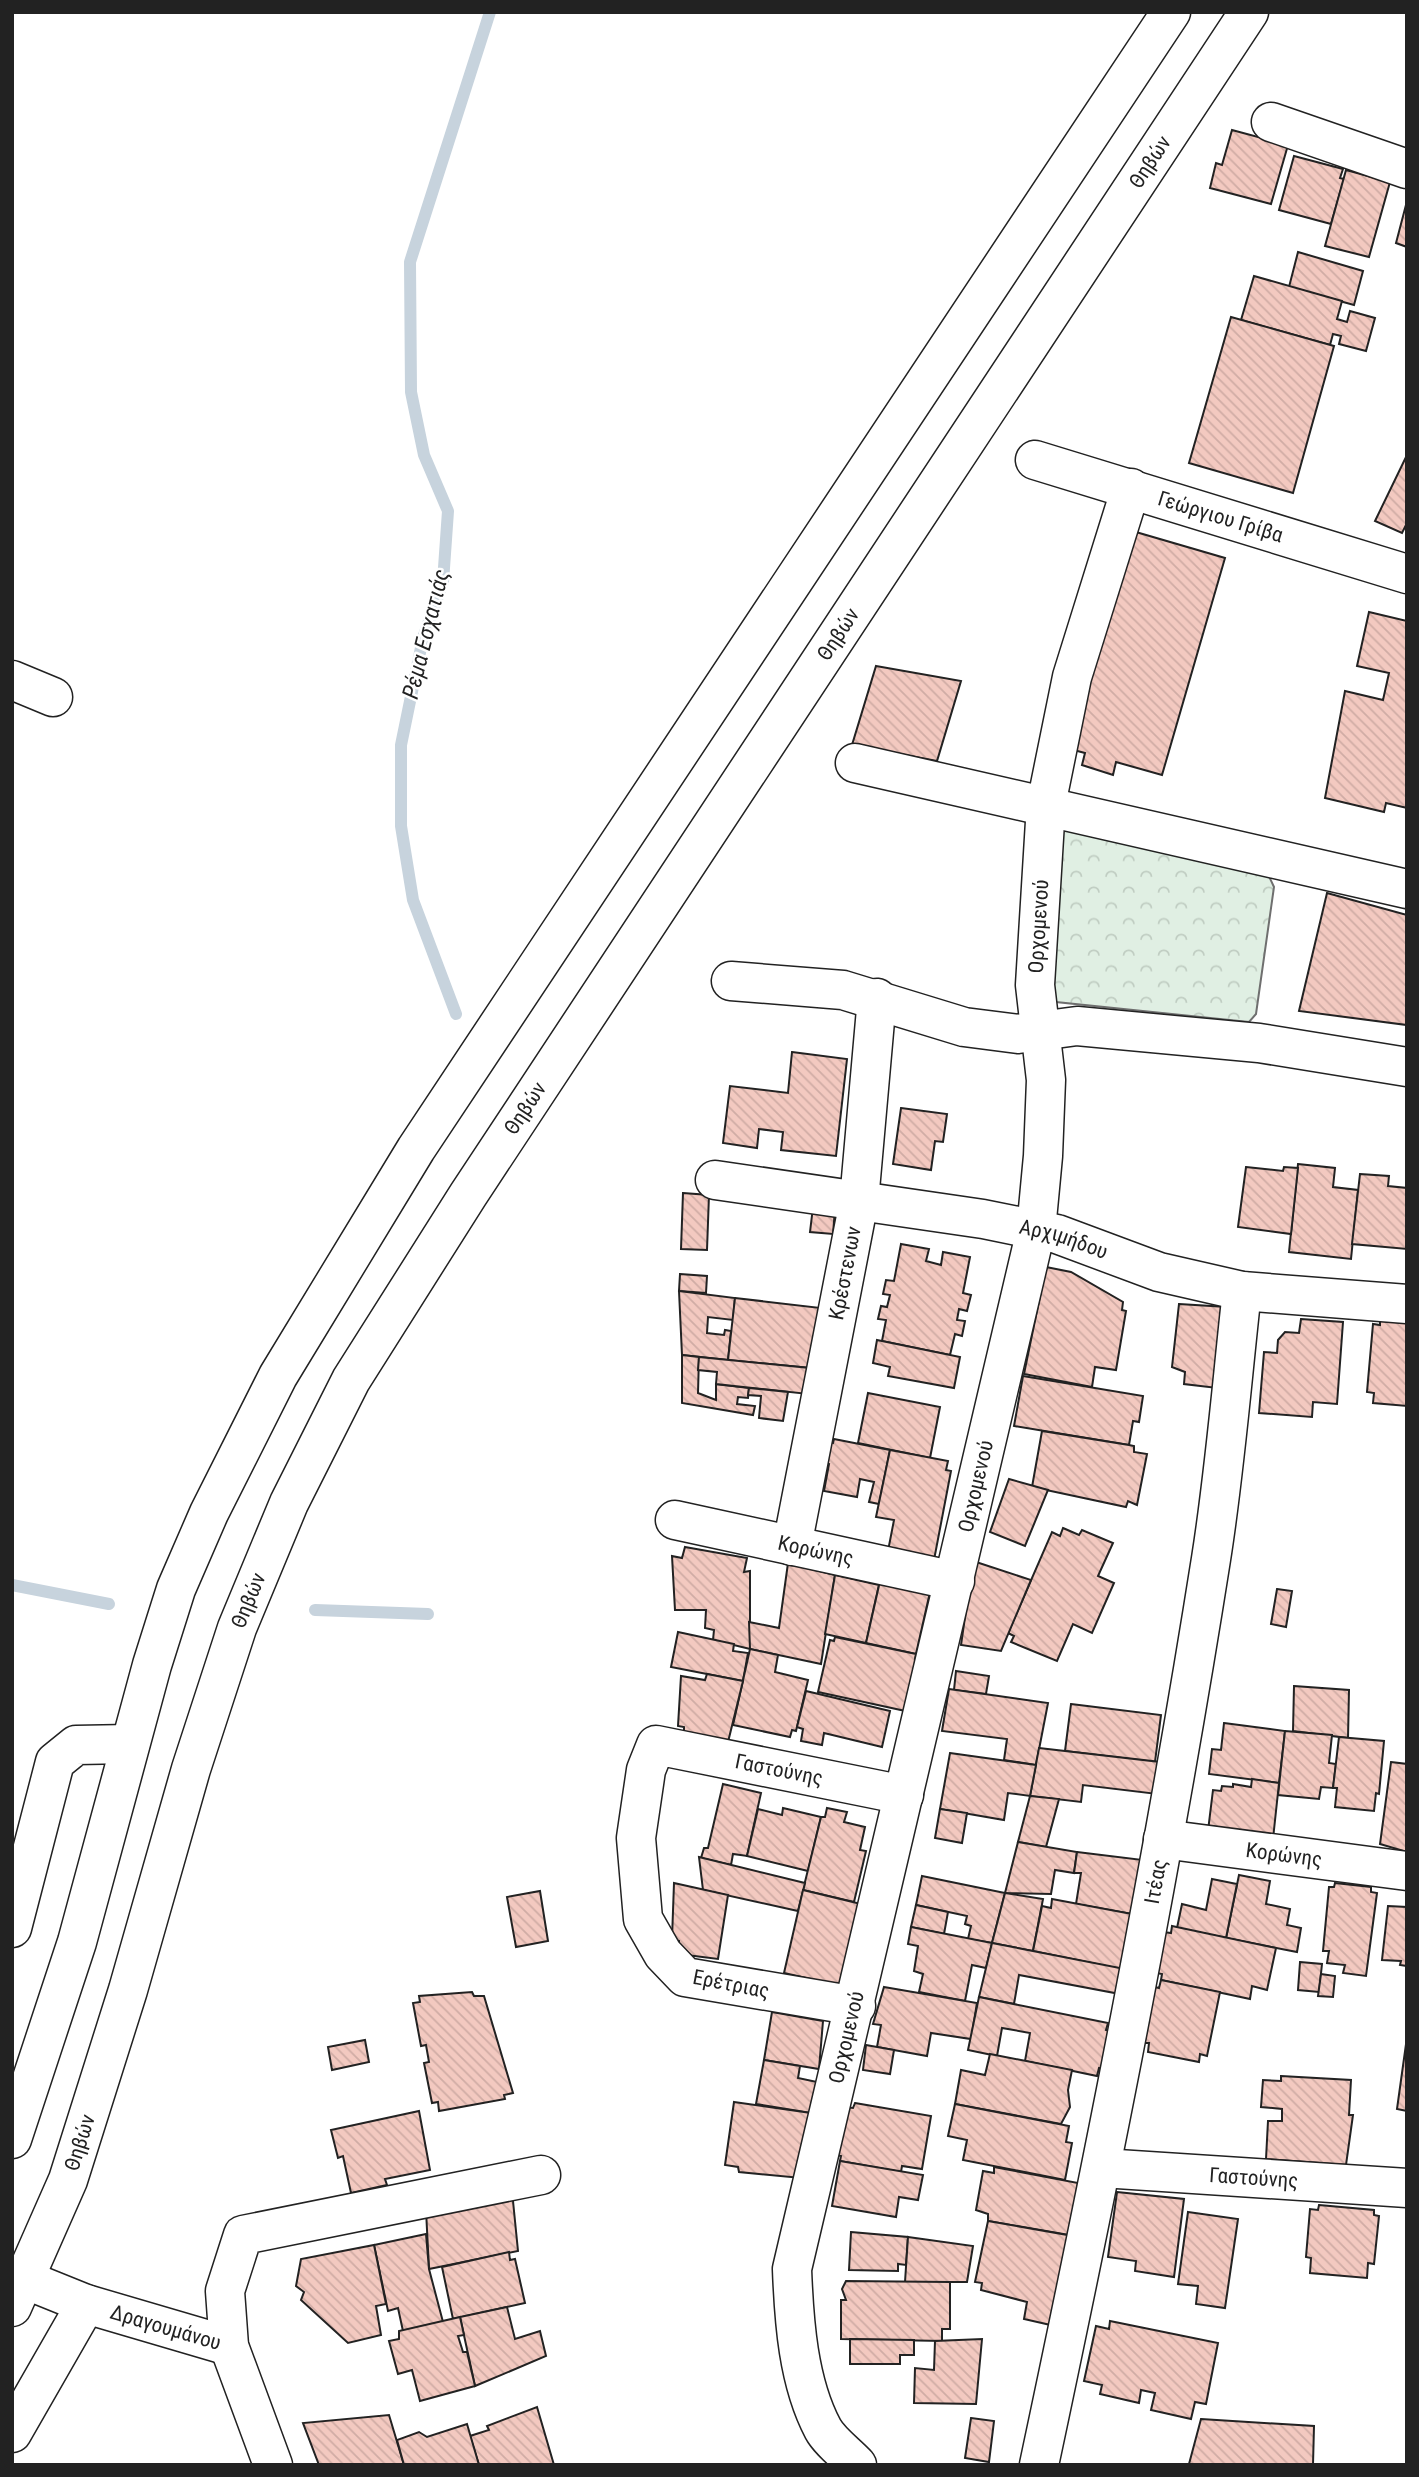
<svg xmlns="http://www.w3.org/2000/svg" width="1419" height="2477" font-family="'Roboto Condensed',sans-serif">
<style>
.park{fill:url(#park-crowns);stroke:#6f6f6f;stroke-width:2}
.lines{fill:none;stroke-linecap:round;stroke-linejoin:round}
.stream{stroke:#c7d3dd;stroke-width:12}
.building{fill:url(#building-back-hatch);stroke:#222;stroke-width:2}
.minor-casing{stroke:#222;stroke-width:41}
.major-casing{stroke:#222;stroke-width:41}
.minor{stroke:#fff;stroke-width:38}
.major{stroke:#fff;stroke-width:38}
.labels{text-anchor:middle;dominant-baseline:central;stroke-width:5;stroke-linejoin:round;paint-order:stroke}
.street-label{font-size:21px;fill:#222;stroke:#fff}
.water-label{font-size:23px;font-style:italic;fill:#222;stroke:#fff}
</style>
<defs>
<pattern id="park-crowns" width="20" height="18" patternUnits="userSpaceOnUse" patternTransform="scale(1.75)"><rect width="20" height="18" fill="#e0efe3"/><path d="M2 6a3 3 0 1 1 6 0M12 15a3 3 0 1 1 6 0" fill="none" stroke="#c0cdc2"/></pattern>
<pattern id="building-back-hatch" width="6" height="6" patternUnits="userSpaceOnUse" patternTransform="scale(1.75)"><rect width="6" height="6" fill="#f3c9c0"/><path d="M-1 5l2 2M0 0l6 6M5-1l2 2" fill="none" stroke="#d0aca5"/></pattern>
</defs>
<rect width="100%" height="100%" fill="#fff"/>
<path class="park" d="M1068 824 1266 870 1274 887 1256 1014 1249 1022 1056 1002 1046 984 1057 832Z"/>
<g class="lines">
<g class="stream">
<path d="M456 1014 413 900 401 826V745L423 638 443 582 448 511 424 455 411 392 410 262 490 12"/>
<path d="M12 1585 109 1604"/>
<path d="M315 1610 428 1614"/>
</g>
</g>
<g class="building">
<path d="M1232 130 1288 145 1271 204 1210 188 1216 163 1222 165Z"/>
<path d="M1294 156 1343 169 1340 178 1344 179 1331 224 1279 210Z"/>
<path d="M1346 170 1390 182 1369 257 1325 246Z"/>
<path d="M1407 201V247L1396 243Z"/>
<path d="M1298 252 1363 271 1354 305 1289 287Z"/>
<path d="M1254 276 1342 301 1337 319 1347 322 1350 311 1375 318 1366 351 1339 344 1341 336 1333 334 1330 345 1241 320Z"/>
<path d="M1231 317 1334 346 1293 493 1189 463Z"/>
<path d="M1407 455V523L1402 533 1375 521Z"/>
<path d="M1129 530 1225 558 1162 775 1116 762 1113 775 1082 765 1085 753 1066 748Z"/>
<path d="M1369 612 1407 621V808L1386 803 1384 812 1325 798 1345 691 1383 700 1389 673 1357 666Z"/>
<path d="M876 666 961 681 937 761 852 745Z"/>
<path d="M1327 893 1407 915V1025L1299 1011Z"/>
<path d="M792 1052 847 1059 836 1156 781 1150 783 1132 759 1129 757 1148 723 1143 730 1086 788 1093Z"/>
<path d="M901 1108 947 1114 943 1142 935 1141 931 1170 893 1164Z"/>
<path d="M1298 1164 1335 1168 1333 1187 1358 1190 1351 1259 1289 1252Z"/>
<path d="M1246 1167 1283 1171 1284 1167 1298 1168 1291 1234 1238 1227Z"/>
<path d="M1360 1174 1389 1176 1388 1186 1407 1188V1249L1352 1244Z"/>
<path d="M683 1193 709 1195 707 1250 681 1249Z"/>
<path d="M813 1207 835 1209 833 1234 810 1232Z"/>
<path d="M901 1244 929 1249 926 1261 941 1265 943 1252 970 1257 963 1293 971 1295 967 1311 959 1309 957 1320 965 1321 962 1336 955 1334 950 1355 882 1341 886 1320 878 1319 881 1306 887 1307 890 1295 883 1294 886 1280 894 1281Z"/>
<path d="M1046 1267 1071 1272 1123 1302 1122 1310 1126 1311 1116 1370 1095 1367 1092 1387 1024 1374Z"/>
<path d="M680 1274 707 1276 706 1293 679 1291Z"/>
<path d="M679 1291 735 1298 733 1320 708 1317 707 1333 724 1335 725 1330 731 1331 728 1360 682 1355Z"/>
<path d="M735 1298 821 1308 810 1368 728 1360Z"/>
<path d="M1179 1304 1227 1307 1217 1388 1184 1384 1185 1372 1172 1367Z"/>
<path d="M1301 1319 1343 1322 1337 1404 1313 1402 1312 1417 1259 1413 1264 1352 1277 1353 1278 1340 1285 1332 1299 1333Z"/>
<path d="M1380 1320 1407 1322V1406L1373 1403 1374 1393 1367 1392 1373 1324 1380 1325Z"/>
<path d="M877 1340 960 1357 954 1388 888 1376 890 1367 873 1363Z"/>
<path d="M682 1355 699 1357 698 1393 716 1400V1384L749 1388 748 1398 738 1397 737 1404 755 1406 753 1415 682 1403Z"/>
<path d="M699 1357 810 1368 808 1394 716 1384 717 1372 698 1370Z"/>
<path d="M1023 1376 1143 1396 1139 1422 1133 1421 1129 1445 1014 1426Z"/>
<path d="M749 1388 788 1392 783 1421 759 1418 761 1396 748 1395Z"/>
<path d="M868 1393 940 1407 930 1458 858 1443Z"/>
<path d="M1042 1431 1129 1445 1134 1446V1452L1147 1454 1137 1505 1128 1501 1126 1507 1032 1487Z"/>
<path d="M834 1439 890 1450 879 1504 869 1502 874 1482 860 1479 857 1497 824 1491 829 1464 823 1463 827 1441 833 1443Z"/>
<path d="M890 1450 948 1461 946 1470 951 1471 934 1560 888 1551 894 1520 876 1517Z"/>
<path d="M1009 1479 1048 1490 1025 1546 990 1532Z"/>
<path d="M1063 1528 1079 1535 1082 1530 1113 1543 1098 1576 1114 1583 1092 1633 1073 1624 1057 1661 1011 1642 1014 1636 1008 1633 1052 1532 1060 1536Z"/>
<path d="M685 1547 747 1558 744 1572 750 1571V1649L713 1640 714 1630 705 1628 706 1610H675L672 1556 682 1558Z"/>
<path d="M973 1561 1031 1580 1001 1651 961 1645Z"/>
<path d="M788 1563 835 1575 821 1664 750 1649 749 1622 779 1628Z"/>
<path d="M835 1575 879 1585 866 1643 825 1634Z"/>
<path d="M880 1581 930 1592 916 1654 866 1643Z"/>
<path d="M1277 1589 1292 1591 1286 1627 1271 1624Z"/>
<path d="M678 1632 734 1644 733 1651 748 1653 743 1681 671 1667Z"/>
<path d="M835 1637 916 1654 915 1659 922 1660 910 1712 818 1692 830 1640 834 1641Z"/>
<path d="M750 1649 778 1655 775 1672 808 1680 796 1731 792 1730 790 1737 733 1725Z"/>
<path d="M956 1671 989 1676 986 1694 954 1690Z"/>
<path d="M707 1674 743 1681 728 1742 684 1733V1727L678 1726 681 1676 705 1680Z"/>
<path d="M1294 1686 1349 1690 1348 1738 1293 1731Z"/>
<path d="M949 1689 1048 1703 1036 1765 1004 1760 1007 1739 942 1731Z"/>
<path d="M806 1691 890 1711 882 1747 824 1733 822 1745 801 1741 803 1729 797 1727Z"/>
<path d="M1071 1704 1161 1715 1155 1762 1065 1751Z"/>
<path d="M1224 1723 1285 1731 1279 1783 1209 1774 1212 1749 1221 1750Z"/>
<path d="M1285 1731 1332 1735 1329 1763 1336 1764 1333 1788 1321 1787 1319 1799 1278 1795Z"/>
<path d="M1339 1737 1384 1741 1379 1794 1376 1793 1374 1811 1335 1807 1337 1788H1333Z"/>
<path d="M1039 1748 1160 1762 1157 1794 1083 1785 1081 1802 1030 1796Z"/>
<path d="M950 1753 1036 1765 1030 1796 1008 1793 1004 1820 940 1809Z"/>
<path d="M1391 1762 1407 1764V1852L1380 1844Z"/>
<path d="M1252 1779 1279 1783 1273 1839 1208 1831 1213 1790 1221 1791 1222 1786 1233 1787V1784L1251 1787Z"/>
<path d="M723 1784 761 1793 747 1856 733 1854 731 1865 701 1858 704 1848H708Z"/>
<path d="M1030 1796 1059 1799 1046 1847 1018 1842Z"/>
<path d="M783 1808 821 1817 808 1871 747 1856 758 1809 782 1815Z"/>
<path d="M827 1808 847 1812 844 1822 865 1827 860 1850 866 1851 854 1902 803 1890 821 1817H825Z"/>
<path d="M940 1809 967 1813 962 1843 935 1838Z"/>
<path d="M1018 1842 1077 1852 1074 1873 1055 1870 1051 1894 1005 1893Z"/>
<path d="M1077 1852 1143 1860 1132 1914 1076 1904 1081 1873H1074Z"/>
<path d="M699 1857 805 1883 798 1911 703 1890Z"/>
<path d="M1239 1875 1270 1881 1266 1904 1290 1909 1287 1925 1301 1928 1297 1952 1226 1938Z"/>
<path d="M922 1876 1005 1893 992 1943 968 1939 971 1926 965 1924 967 1916 916 1905Z"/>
<path d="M1212 1879 1237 1884 1226 1938 1177 1928 1182 1904 1206 1910Z"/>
<path d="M674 1883 728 1895 718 1959 679 1954V1941L672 1939Z"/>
<path d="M1335 1883 1371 1887V1892L1377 1893 1366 1976 1343 1973 1345 1965 1327 1963 1329 1951H1323L1329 1887H1334Z"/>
<path d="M803 1890 861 1904 842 1986 784 1973Z"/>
<path d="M540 1891 548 1941 516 1947 507 1897Z"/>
<path d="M1005 1893 1043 1899 1033 1951 992 1943Z"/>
<path d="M1052 1899 1132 1914 1121 1969 1033 1951 1042 1906 1051 1908Z"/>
<path d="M916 1905 948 1912 944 1934 911 1927Z"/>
<path d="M1388 1906 1407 1907V1966L1400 1965 1401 1961 1382 1960Z"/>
<path d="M1172 1926 1276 1948 1267 1990 1252 1986 1250 1999 1161 1980 1162 1974 1156 1973 1164 1932 1171 1933Z"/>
<path d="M911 1927 992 1943 986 1968 972 1965 965 2001 919 1992 923 1974 914 1971 918 1946 908 1944Z"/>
<path d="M992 1943 1125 1969 1120 1994 1019 1975 1014 2004 979 1997Z"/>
<path d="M1300 1962 1322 1964 1319 1992 1298 1990Z"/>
<path d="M1321 1974 1335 1976 1333 1997 1318 1996Z"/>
<path d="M1161 1980 1220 1992 1207 2056 1200 2054 1199 2062 1148 2052 1149 2043H1143L1155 1987 1159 1988Z"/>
<path d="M884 1987 977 2003 971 2039 931 2033 927 2056 877 2047 881 2025 873 2024Z"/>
<path d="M472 1992 474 1996H484L513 2093 504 2095 505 2099 439 2111 438 2102 432 2103 424 2063 429 2062 426 2045 421 2046 413 2003 420 2002 419 1996Z"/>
<path d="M979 1997 1108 2023 1106 2030 1112 2031 1104 2069 1099 2068 1097 2076 1025 2061 1030 2033 1002 2028 997 2056 968 2050Z"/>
<path d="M772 2012 823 2021 819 2069 764 2060Z"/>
<path d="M1407 2037V2111L1397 2109Z"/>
<path d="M365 2040 369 2062 332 2070 328 2047Z"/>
<path d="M866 2045 894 2050 890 2074 863 2070Z"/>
<path d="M990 2054 1072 2070 1068 2090 1070 2107 1061 2124 955 2104 961 2070 985 2075Z"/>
<path d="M764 2060 800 2066 798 2078 817 2082 811 2113 756 2104Z"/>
<path d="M1281 2076 1351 2080 1349 2115H1353L1346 2165 1266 2159 1268 2121H1282V2109L1261 2107 1263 2080 1281 2081Z"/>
<path d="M734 2102 811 2113 801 2178 739 2172 738 2167 725 2165Z"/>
<path d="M855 2103 931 2116 922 2169 902 2166 901 2172 840 2161 841 2156 836 2155 844 2107 853 2108Z"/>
<path d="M955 2104 1069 2126 1066 2142 1072 2143 1065 2180 963 2160 967 2140 948 2136Z"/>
<path d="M419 2111 430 2170 385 2179 387 2185 351 2193 343 2156 338 2158 331 2130Z"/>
<path d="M840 2161 923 2175 918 2200 899 2197 896 2217 832 2206Z"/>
<path d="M994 2167 1078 2183 1069 2235 988 2221V2214L976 2210 983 2171 994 2173Z"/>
<path d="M512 2191 518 2251 429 2269 426 2210Z"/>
<path d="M1117 2192 1184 2199 1174 2277 1135 2271 1136 2261 1108 2257Z"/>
<path d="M1319 2205 1374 2210V2215L1379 2216 1374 2264 1368 2263 1367 2278 1310 2273 1311 2258 1306 2257 1310 2209 1318 2210Z"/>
<path d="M1188 2212 1238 2219 1225 2308 1196 2304 1198 2286 1178 2284Z"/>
<path d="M988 2221 1073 2236 1055 2326 1024 2319 1027 2302 981 2290 982 2283 975 2282Z"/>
<path d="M851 2232 908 2237 906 2265 898 2264V2271L849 2270Z"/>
<path d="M426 2234 429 2269 443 2322 403 2331 398 2308 388 2311 374 2245Z"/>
<path d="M908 2237 973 2246 967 2282H905Z"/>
<path d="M374 2245 386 2304 376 2306 381 2335 348 2343 301 2300 304 2292 296 2286 301 2259Z"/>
<path d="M509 2252 510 2260 515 2259 525 2303 453 2319 442 2267Z"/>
<path d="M846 2281 950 2282V2329H942V2341L841 2339V2300H846L842 2289Z"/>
<path d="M507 2307 515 2339 540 2331 546 2356 475 2386 460 2317Z"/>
<path d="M460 2317 464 2335 458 2336 463 2352H467L475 2386 420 2401 412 2370 398 2374 389 2341 399 2339V2331Z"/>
<path d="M1110 2321 1218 2343 1206 2404 1195 2402 1191 2419 1151 2410 1155 2393 1141 2390 1139 2403 1100 2394 1102 2385 1084 2381 1096 2326 1109 2329Z"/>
<path d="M850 2339 914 2340V2355H900V2364H850Z"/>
<path d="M982 2339 976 2404 914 2403 915 2368 934 2370 935 2341Z"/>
<path d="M537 2407 554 2465H479L470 2436 489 2430 487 2426Z"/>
<path d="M389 2415 404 2465H319L303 2423Z"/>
<path d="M971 2418 994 2421 989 2462 965 2458Z"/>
<path d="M1201 2419 1314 2426 1313 2465 1189 2464Z"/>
<path d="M467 2424 479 2465H404L397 2440 419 2432 427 2437Z"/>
</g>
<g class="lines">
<g class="minor-casing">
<g id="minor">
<path d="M1271 122 1407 169"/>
<path id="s1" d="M1035 460 1407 574"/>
<path d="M12 680 53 697"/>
<path d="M855 763 1407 889"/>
<path d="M731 981 843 990 964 1027 1018 1034 1077 1026 1259 1043 1407 1067"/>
<path id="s2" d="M715 1180 983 1219 1057 1234 1159 1272 1242 1291 1407 1304"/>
<path id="s3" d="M675 1520 955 1581"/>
<path id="s4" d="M792 1546 859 1201 877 998"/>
<path id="s5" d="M1163 1839 1407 1871"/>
<path d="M12 1928 55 1762 76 1745 130 1744"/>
<path id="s6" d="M856 2006 685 1977 663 1954 643 1919 636 1838 646 1770 656 1745 904 1795"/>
<path id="s7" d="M1102 2168 1407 2188"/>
<path id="s8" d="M24 2279 86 2304 229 2346"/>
<path d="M12 2433 86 2304"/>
<path d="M273 2465 229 2346 225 2291 243 2235 541 2175"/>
<path id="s9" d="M857 2465C847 2454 830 2442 823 2429 798 2382 794 2321 792 2269L1036 1230 1043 1156 1046 1080 1035 985 1046 805 1072 677 1131 488"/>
<path id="s10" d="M1039 2465C1103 2164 1163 1863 1211 1559 1225 1471 1232 1380 1242 1291"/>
</g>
</g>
<g class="major-casing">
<g id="major">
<path d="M12 2139 77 1942 152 1665 176 1589 209 1513 278 1376 416 1149 1171 12"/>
<path id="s11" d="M12 2307 68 2180 128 1990 191 1769 237 1628 289 1503 351 1380 468 1195 1249 12"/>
</g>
</g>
<use href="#minor" class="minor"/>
<use href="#major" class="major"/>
</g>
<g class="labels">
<g class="street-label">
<text stroke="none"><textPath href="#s11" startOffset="2446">Θηβών</textPath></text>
<text stroke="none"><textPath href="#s1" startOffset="194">Γεώργιου Γρίβα</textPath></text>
<text stroke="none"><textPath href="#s11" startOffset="1880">Θηβών</textPath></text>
<text stroke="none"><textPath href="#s9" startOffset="1586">Ορχομενού</textPath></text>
<text stroke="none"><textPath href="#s11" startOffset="1312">Θηβών</textPath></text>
<text stroke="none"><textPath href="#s2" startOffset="354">Αρχιμήδου</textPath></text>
<text stroke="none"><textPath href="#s4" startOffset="278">Κρέστενων</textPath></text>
<text stroke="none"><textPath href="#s9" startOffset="1018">Ορχομενού</textPath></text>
<text stroke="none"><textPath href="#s3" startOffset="144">Κορώνης</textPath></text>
<text stroke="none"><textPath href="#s11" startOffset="746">Θηβών</textPath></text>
<text stroke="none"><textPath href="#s6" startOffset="548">Γαστούνης</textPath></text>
<text stroke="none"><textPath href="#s5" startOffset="122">Κορώνης</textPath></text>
<text stroke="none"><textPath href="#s10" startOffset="595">Ιτέας</textPath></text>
<text transform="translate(731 1984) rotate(11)">Ερέτριας</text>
<text stroke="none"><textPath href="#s9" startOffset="452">Ορχομενού</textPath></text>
<text stroke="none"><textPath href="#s11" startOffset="178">Θηβών</textPath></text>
<text stroke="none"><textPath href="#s7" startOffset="152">Γαστούνης</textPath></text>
<text stroke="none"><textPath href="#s8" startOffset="150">Δραγουμάνου</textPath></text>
</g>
<g class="water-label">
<text transform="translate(426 634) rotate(-76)">Ρέμα Εσχατιάς</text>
</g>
</g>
<rect width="1419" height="2477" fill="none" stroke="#222222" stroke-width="28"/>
</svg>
